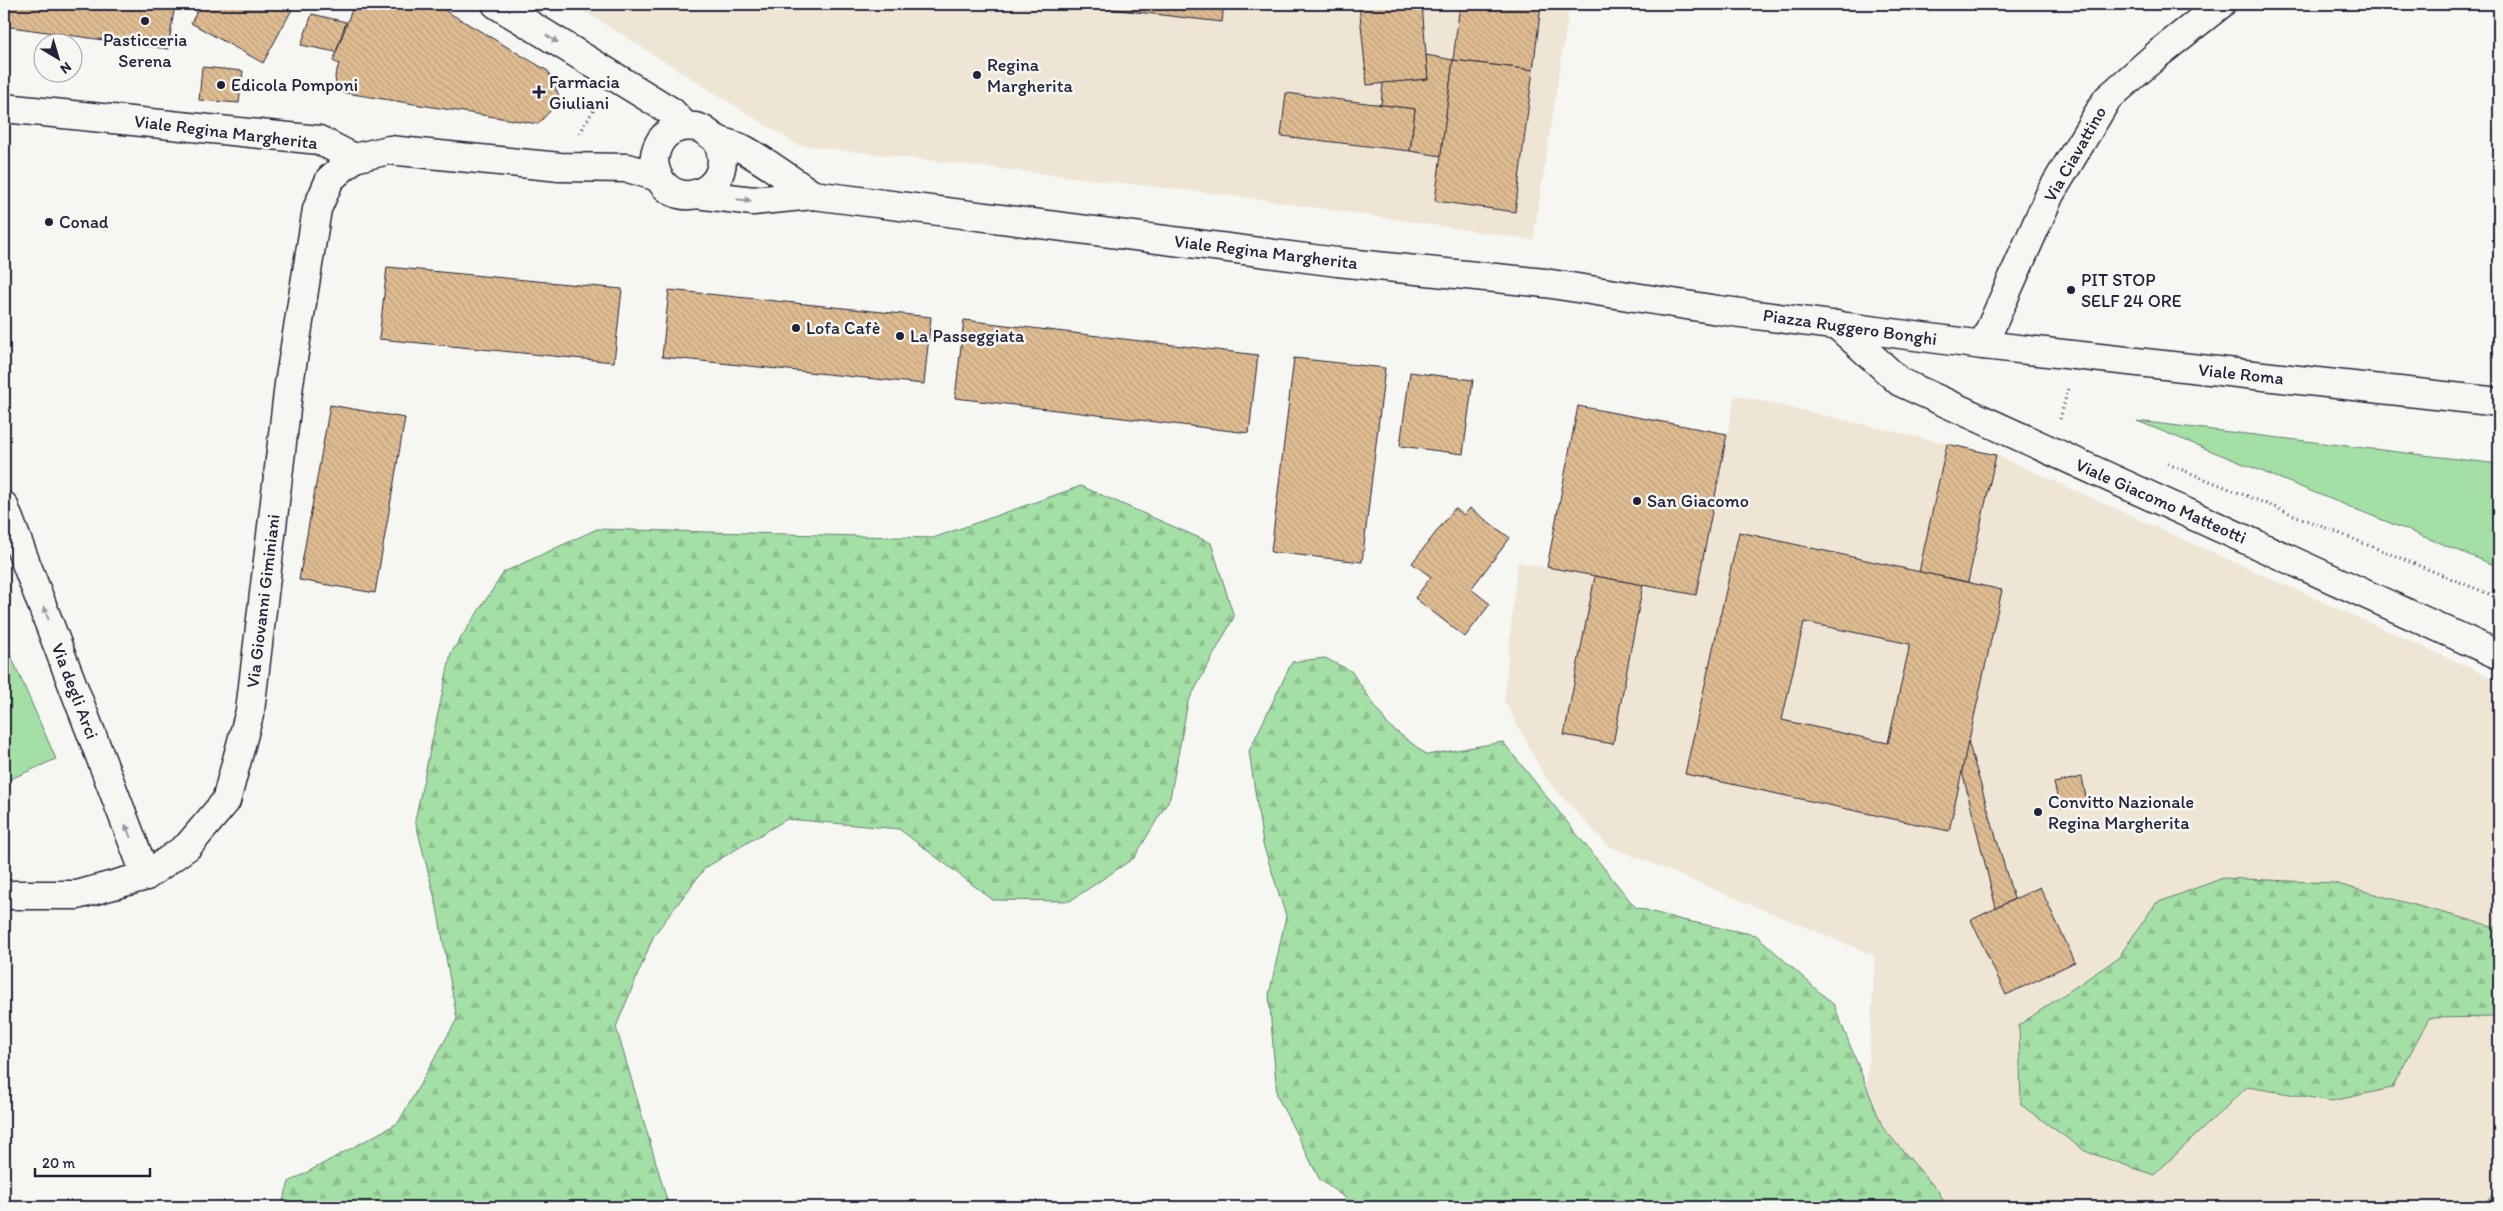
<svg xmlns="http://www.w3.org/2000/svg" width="2503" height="1211" font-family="Itim,sans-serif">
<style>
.built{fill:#efe5d5}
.green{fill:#a4dfa5;stroke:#638070}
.forest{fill:url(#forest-firs);stroke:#638070}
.building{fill:url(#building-back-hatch);stroke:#22223b;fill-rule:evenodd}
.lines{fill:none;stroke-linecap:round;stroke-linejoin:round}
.street-casing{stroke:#22223b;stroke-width:31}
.secondary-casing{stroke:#22223b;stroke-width:31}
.path{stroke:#22223b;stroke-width:3;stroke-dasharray:1 4;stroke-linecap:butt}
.street{stroke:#f6f6f2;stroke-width:28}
.secondary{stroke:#f6f6f2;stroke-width:28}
.oneway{fill:#9797a0}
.poi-dot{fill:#22223b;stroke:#f6f6f2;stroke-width:2}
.labels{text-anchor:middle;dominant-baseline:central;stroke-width:5;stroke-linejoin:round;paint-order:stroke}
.poi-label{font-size:18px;fill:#22223b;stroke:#f6f6f2;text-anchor:start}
.street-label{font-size:18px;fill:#22223b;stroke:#f6f6f2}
</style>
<defs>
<pattern id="forest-firs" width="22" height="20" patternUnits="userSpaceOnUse" patternTransform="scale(1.25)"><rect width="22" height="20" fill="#a4dfa5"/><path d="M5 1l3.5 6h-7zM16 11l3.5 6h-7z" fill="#8dbf8f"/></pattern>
<pattern id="building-back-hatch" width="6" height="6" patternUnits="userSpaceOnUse" patternTransform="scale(1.25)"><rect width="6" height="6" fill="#dfbc91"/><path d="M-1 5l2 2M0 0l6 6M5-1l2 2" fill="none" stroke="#bfa17e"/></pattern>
</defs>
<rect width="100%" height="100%" fill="#f6f6f2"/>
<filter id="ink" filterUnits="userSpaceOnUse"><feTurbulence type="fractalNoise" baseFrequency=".02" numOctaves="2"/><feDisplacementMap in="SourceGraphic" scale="10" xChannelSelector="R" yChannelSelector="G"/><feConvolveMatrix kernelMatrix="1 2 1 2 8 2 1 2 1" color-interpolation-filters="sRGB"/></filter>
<g filter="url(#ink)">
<g class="built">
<path d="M573 4H1570L1533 240 1251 198 798 145Z"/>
<path d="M1735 395 1996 455 2499 681V1207H1859L1875 956 1607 845 1546 779 1504 700 1517 562 1696 595Z"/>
</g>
<g class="green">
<path d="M2137 421 2499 464V567Z"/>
<path d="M4 640 56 759 4 782Z"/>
</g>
<g class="forest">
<path d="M1081 486 1211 543 1234 617 1188 702 1170 798 1134 858 1070 901 993 900 899 829 787 819 705 868 654 935 616 1027 669 1207H281L289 1182 398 1123 457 1019 437 907 415 820 451 653 504 572 597 529 933 538Z"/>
<path d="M1325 658 1351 671 1388 725 1427 755 1503 742 1635 907 1682 920 1756 935 1834 1005 1883 1128 1938 1191 1947 1207H1358L1320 1180 1277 1096 1269 995 1286 916 1263 844 1249 751 1292 662Z"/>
<path d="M2223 878 2334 883 2499 928V1017L2429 1018 2392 1088 2332 1101 2247 1087 2154 1175 2085 1151 2021 1105 2019 1025 2118 958 2156 903Z"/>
<path d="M2499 1191V1207H2479Z"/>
</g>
<g class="building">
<path d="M6 4H175L168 49 4 26Z"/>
<path d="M201 4H295L263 63 191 23Z"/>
<path d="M354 4H434L548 71 559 96 551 110 538 124 340 92 336 85 335 76 339 64 333 61Z"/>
<path d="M1068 4H1224L1222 22Z"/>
<path d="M1359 4H1422L1428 79 1367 85Z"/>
<path d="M1460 4 1541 6 1533 70 1453 60Z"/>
<path d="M312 14 346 22 336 52 301 45Z"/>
<path d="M1426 55 1453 60 1441 156 1410 151 1415 109 1381 105 1383 83 1428 79Z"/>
<path d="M1453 60 1533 70 1515 212 1435 201Z"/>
<path d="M202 67 243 71 239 103 199 100Z"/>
<path d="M1286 93 1415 109 1410 151 1281 136Z"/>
<path d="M387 267 622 289 614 362 379 339Z"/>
<path d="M669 290 931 317 924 384 662 357Z"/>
<path d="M964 320 1258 355 1249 433 955 398Z"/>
<path d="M1294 358 1385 368 1362 562 1271 552Z"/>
<path d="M1410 372 1473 380 1463 454 1400 446Z"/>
<path d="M330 405 405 418 375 593 299 580Z"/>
<path d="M1578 406 1727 434 1696 595 1547 567Z"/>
<path d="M1947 444 1996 455 1968 582 1919 572Z"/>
<path d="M1455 508 1464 515 1470 508 1510 538 1471 589 1490 604 1465 637 1415 598 1431 577 1412 563Z"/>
<path d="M1739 532 2002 590 1949 831 1685 774ZM1804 622 1910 644 1888 743 1782 720Z"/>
<path d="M1595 576 1643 585 1613 744 1564 735Z"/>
<path d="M1968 741 2014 899 1996 908 1962 771Z"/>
<path d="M2082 777 2087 803 2060 808 2054 783Z"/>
<path d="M2040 887 2075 962 2006 995 1971 920Z"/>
</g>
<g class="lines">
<g class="street-casing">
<g id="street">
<path d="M4 108 319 140 354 158"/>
<path d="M1983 345 2050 194 2107 99 2158 54 2221 4"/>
<path d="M4 506 146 876"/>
</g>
</g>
<g class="secondary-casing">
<g id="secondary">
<path d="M496 4 672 112 685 126"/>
<path d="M716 139C741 186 679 217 658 176 652 164 654 151 661 140 669 129 682 125 695 127 705 128 709 136 718 140 726 144 735 145 743 149 767 162 790 180 813 195"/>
<path d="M696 194 753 201 813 195 1337 262 1545 283 1718 310 1983 345 2499 402"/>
<path d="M1837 325 1900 382 2499 655"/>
<path d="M4 895H77L146 876 188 846 226 801 250 711 289 384 317 209 330 179 354 158 389 150 560 167 628 168 658 177"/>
</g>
</g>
<g class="path">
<path d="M580 133 597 104"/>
<path d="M2060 419 2068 389"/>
<path d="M2168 464 2499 598"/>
</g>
<use href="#street" class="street"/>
<use href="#secondary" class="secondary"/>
</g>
<defs><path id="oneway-solid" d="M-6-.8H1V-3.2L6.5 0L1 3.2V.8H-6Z" transform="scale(1.25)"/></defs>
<g class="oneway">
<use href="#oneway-solid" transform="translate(552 39) rotate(32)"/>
<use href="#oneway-solid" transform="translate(744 200) rotate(6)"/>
<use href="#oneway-solid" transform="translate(46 613) rotate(-111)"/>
<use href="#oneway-solid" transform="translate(128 831) rotate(-111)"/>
</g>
</g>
<g class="poi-dot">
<circle cx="145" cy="21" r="5"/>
<circle cx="977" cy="75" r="5"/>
<circle cx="221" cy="85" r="5"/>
<path d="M536.5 84.5h5v5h5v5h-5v5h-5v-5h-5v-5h5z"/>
<circle cx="49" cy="222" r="5"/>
<circle cx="2071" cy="290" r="5"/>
<circle cx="796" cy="328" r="5"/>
<circle cx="900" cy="336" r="5"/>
<circle cx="1637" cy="501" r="5"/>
<circle cx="2038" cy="812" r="5"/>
</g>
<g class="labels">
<g class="poi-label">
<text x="145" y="40" text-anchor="middle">Pasticceria<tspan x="145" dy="21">Serena</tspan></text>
<text x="987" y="65">Regina<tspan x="987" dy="21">Margherita</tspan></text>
<text x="549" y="82">Farmacia<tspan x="549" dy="21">Giuliani</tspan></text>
<text x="231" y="85">Edicola Pomponi</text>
<text x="59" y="222">Conad</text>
<text x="2081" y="280">PIT STOP<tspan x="2081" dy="21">SELF 24 ORE</tspan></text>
<text x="806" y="328">Lofa Cafè</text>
<text x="910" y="336">La Passeggiata</text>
<text x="1647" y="501">San Giacomo</text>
<text x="2048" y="802">Convitto Nazionale<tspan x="2048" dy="21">Regina Margherita</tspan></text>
</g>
<g class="street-label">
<text transform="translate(226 132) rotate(7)">Viale Regina Margherita</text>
<text transform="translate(2075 154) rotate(-60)">Via Ciavattino</text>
<text transform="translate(1266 252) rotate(7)">Viale Regina Margherita</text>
<text transform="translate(1850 327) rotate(8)">Piazza Ruggero Bonghi</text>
<text transform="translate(2241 374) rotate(6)">Viale Roma</text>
<text transform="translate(2161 501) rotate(24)">Viale Giacomo Matteotti</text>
<text transform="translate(263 601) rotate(-83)">Via Giovanni Giminiani</text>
<text transform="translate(75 691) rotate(69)">Via degli Arci</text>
</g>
</g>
<rect width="2503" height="1211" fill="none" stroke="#f6f6f2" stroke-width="20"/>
<rect x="10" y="10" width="2483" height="1191" fill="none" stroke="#22223b" stroke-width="2" filter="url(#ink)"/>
<g transform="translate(58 58) rotate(142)"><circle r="24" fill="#f6f6f2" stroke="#a1a1a9"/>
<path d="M0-4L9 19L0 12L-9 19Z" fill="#22223b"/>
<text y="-8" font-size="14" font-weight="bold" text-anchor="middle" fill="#22223b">N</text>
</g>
<path d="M35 1168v8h115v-8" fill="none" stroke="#22223b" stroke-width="2.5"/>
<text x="42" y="1168" font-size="15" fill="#22223b" stroke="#f6f6f2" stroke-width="4" paint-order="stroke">20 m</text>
</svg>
